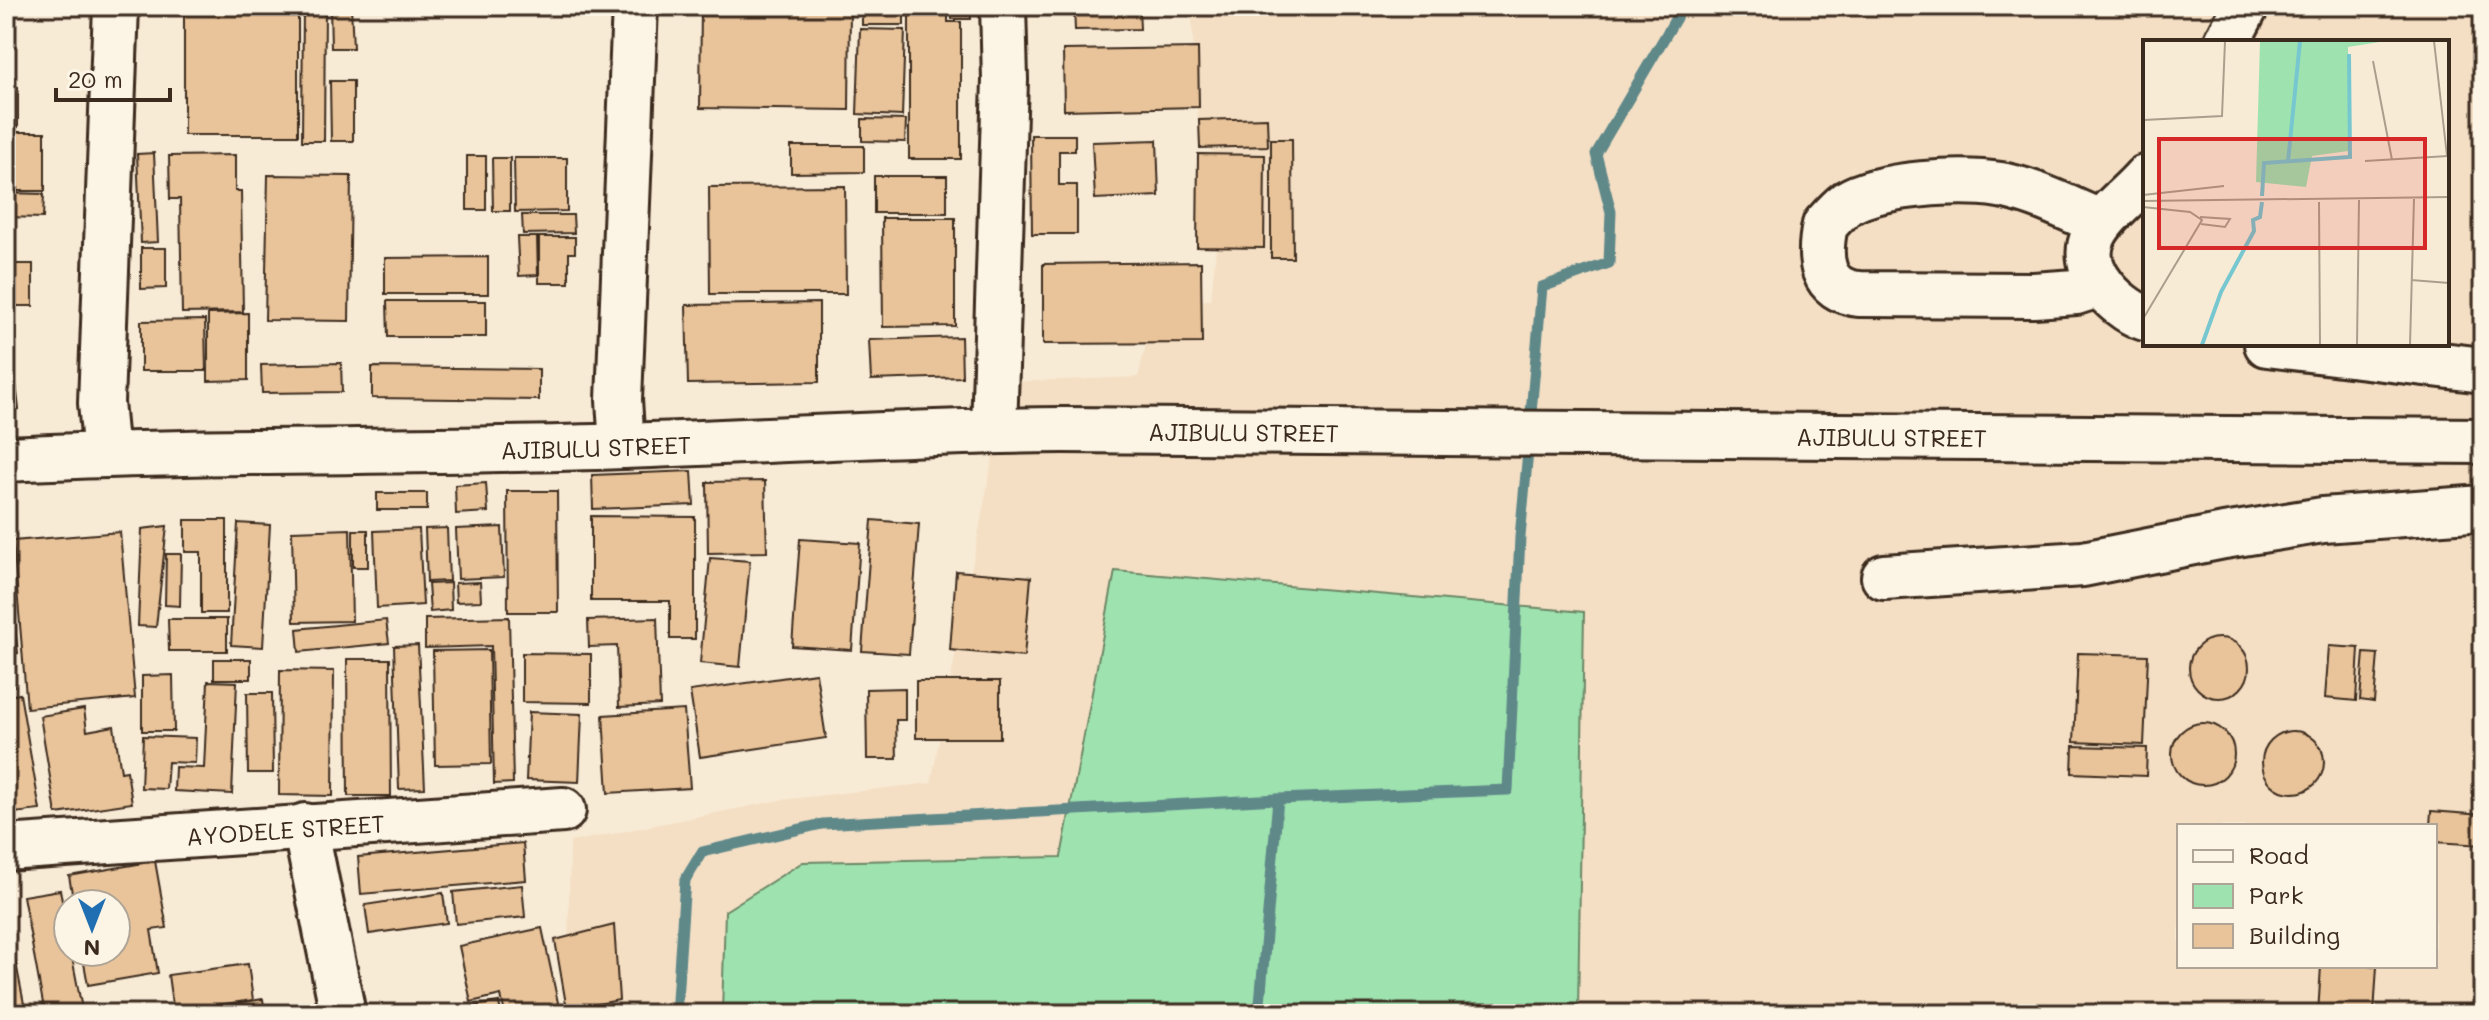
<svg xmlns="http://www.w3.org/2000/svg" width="2489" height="1020" font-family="Mali,sans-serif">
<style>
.built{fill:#f4dfc4;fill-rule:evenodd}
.green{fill:#9ee3af;stroke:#6c8666;stroke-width:2}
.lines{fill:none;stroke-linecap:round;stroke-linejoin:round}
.stream{stroke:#5f8889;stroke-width:11}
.building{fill:#e9c49a;stroke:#3b2a1e;stroke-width:2}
.minor-casing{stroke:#3b2a1e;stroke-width:50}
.minor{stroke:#fcf5e5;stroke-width:44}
.labels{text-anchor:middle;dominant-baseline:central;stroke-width:8;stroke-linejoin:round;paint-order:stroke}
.street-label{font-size:24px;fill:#3b2a1e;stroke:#fcf5e5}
.inset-river{fill:none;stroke:#77c7d0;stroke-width:4}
.inset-road{fill:none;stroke:#ac9e8c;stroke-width:2}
.view{fill:#d62828;fill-opacity:0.15;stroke:#d62828;stroke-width:4}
.inset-edge{fill:none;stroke:#3b2a1e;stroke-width:4}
</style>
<rect width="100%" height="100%" fill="#f8ebd6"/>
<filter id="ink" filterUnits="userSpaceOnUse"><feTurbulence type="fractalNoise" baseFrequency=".0125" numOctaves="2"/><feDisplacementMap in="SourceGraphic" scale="16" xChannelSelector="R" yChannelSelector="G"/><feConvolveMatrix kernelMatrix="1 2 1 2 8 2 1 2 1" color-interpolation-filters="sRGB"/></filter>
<g filter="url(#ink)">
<path class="built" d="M1191 6H2483V1014H567L570 842 780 800 931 783 1007 382 1138 377 1156 301 1211 300 1224 162 1199 141ZM2145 42H2447V344H2145ZM2179 826H2435V966H2179Z"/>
<path class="green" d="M1115 571 1584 612 1578 1014H722L725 911 803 862 1061 857Z"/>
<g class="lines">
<g class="stream">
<path d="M1530 424 1542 287 1609 263 1611 212 1596 154 1683 6"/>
<path d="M676 1014 685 880 702 852 822 824 1278 799 1508 790 1520 537 1529 441"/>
<path d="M1259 1014 1278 799"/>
</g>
</g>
<g class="building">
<rect x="184" y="6" width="114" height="129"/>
<path d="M303 6H325L324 141H302Z"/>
<path d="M330 6H351L353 48H331Z"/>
<path d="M701 6H850L849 110 700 108Z"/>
<rect x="862" y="6" width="42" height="19"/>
<path d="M952 6H970L971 19H952Z"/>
<path d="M1074 6H1139L1140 29 1075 30Z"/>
<path d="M909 8H948V22H961V159H909Z"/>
<path d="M860 29 905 30 902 116 857 114Z"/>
<path d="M1198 48 1199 107 1064 110 1063 50Z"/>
<path d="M330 81H353V141H331Z"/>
<path d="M6 86 18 87V127L6 126Z"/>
<path d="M1267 118 1268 146 1200 148 1199 120Z"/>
<path d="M862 119 906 120 905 142 862 141Z"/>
<rect x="17" y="132" width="28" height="59"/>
<path d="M1031 135H1075V151H1059V185H1077V234H1032Z"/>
<path d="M1271 139H1292L1293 258H1271Z"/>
<path d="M1157 140 1159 196 1095 199 1092 142Z"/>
<path d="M791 146H864V172L791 173Z"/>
<path d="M154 153 158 242 141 243 137 154Z"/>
<path d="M1198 154 1265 155 1264 248 1197 247Z"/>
<path d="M235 155V191H241L243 312 182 313 180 199H170L169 156Z"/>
<rect x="467" y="156" width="19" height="54"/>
<path d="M492 158H510V211H493Z"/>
<path d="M514 158H567V211L515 212Z"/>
<path d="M268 175 351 176 349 321 265 320Z"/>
<rect x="874" y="176" width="73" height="37"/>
<path d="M845 186 846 294H710L709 187Z"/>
<path d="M6 193 44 194 43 218 6 217Z"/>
<path d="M522 215H573L574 233 523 234Z"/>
<path d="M882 218H955V326L883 327Z"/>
<path d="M517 237H537L538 275 519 276Z"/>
<path d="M539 237H575V253H569V283H539Z"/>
<path d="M141 248H166V288L141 289Z"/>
<path d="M488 257V294H385V258Z"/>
<path d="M1201 262 1202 343 1043 344V264Z"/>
<rect x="14" y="264" width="19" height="42"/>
<path d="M387 301H486V337H388Z"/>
<path d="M819 303V382L688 384 686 305Z"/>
<path d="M248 313V380L208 381V314Z"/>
<path d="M205 320 206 371H141V321Z"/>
<path d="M961 337 962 377 871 380 869 340Z"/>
<path d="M341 363 342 392 262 393 261 365Z"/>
<path d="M372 367 539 369V400L372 398Z"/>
<path d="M16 384 19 409 6 410V385Z"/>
<path d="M692 471 694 505 593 509 592 475Z"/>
<path d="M765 481 767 552 708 553 707 482Z"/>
<path d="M486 483 488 512 456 514 455 485Z"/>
<path d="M507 491H557L558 612H508Z"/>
<rect x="377" y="493" width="50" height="17"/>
<path d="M591 516 695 517V639H670V601H591Z"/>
<path d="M185 520H227V613H201V552H185Z"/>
<path d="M872 520 919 524 909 654 862 651Z"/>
<path d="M238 523 270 525 263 647 231 645Z"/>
<path d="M167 526 156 627 138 626 142 529Z"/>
<path d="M502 527 504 577 458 579 456 529Z"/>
<path d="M447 528 449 581 427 582 425 529Z"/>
<path d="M350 529 352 621 294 622 292 531Z"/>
<path d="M419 529 423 605 377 608 374 531Z"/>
<rect x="353" y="530" width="15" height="37"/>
<path d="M120 532 135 698 27 708 13 541Z"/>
<path d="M800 539 860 543 852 650 792 646Z"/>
<path d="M6 544 18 653 6 654Z"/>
<path d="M166 554H181L180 606 165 605Z"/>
<path d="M710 558 750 561 740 667 700 663Z"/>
<path d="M956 571 1031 577 1024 657 950 650Z"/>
<path d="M480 582 481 601 456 602 455 583Z"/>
<path d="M450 583 451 610 430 612 428 584Z"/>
<path d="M509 617 513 783 494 784 491 646 425 648V619Z"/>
<path d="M657 618 660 705 619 707 617 646 589 647 588 620Z"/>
<path d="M168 619H227V651H169Z"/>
<path d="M386 620 389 643 299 652 297 629Z"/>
<circle cx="2219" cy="668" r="30"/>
<path d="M418 645 425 788 399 789 394 646Z"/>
<path d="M2329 646 2359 648 2356 701 2325 698Z"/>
<path d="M489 650 491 764 435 765 433 651Z"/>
<path d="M522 653 591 654V703L522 702Z"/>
<path d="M2078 653 2148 655 2144 745 2074 742Z"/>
<path d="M2364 653 2378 654 2374 702 2360 700Z"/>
<path d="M9 656 14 686 6 688V657Z"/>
<rect x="214" y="659" width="37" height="20"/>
<path d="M347 659H390L391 796H348Z"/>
<path d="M280 670 334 671 333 796 279 795Z"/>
<path d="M816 673 826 738 700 757 690 691Z"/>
<path d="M173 675 174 731H142V676Z"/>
<path d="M208 681 237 682 232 794 174 791 175 767 204 768Z"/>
<rect x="916" y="681" width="84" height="57"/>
<path d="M905 688V720H896L897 759H867L866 689Z"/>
<path d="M247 693H272L273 773H248Z"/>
<path d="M20 694 40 810 6 814V696Z"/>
<path d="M84 709 87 731 114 726 121 772 127 771 132 803 56 814 40 716Z"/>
<path d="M684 710 690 788 608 793 603 715Z"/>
<path d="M529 712 582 714 579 782 526 780Z"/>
<circle cx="2203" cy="754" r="31"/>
<circle cx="2293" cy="762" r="31"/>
<path d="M143 736 196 738 195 763 168 762 166 789 141 788Z"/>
<path d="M2073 746 2147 748 2146 776 2072 773Z"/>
<path d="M2431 811 2483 815V845L2435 842V826H2430Z"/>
<path d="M523 843 526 880 361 894 358 857Z"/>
<path d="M155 861 167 928 151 930 158 973 88 985 82 952H116V904H74L69 876Z"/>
<path d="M522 885 525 917 456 924 453 892Z"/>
<path d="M60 890 68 933V952H71L82 1009 45 1014 23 896Z"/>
<path d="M443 893 447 923 369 934 365 905Z"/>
<path d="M614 925 619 1000 567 1010 555 940Z"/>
<path d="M542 928 560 1012 505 1014 501 995 471 1002 459 946Z"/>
<path d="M16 963 26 1014H6V965Z"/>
<path d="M248 964 253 1000 173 1011 168 975Z"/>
<path d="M2321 966H2377L2374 1014H2318Z"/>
<path d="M263 999 265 1014H177Z"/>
<path d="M499 1002 501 1014H423Z"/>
</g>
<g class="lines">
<g class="minor-casing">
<g id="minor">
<path d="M2227 42 2246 6"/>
<path d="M2145 178C2117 210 2067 236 2101 284 2111 298 2129 313 2145 318"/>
<path d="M2100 222C2068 209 2035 191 2000 185 1962 179 1880 183 1847 203 1839 209 1832 217 1825 225 1818 258 1820 291 1860 294L2034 295 2076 292 2101 284"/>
<path d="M2267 344 2483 370"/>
<path d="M994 431 1005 80 1003 6"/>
<path d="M622 446 619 400 635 6"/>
<path d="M106 454 101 403 116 6"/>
<path id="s1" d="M6 459C212 448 417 454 623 446 770 441 917 431 1064 430L2483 441"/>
<path d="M1884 577 2083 564 2224 536 2323 520 2483 508"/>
<path d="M305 826 343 1014"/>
<path id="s2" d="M6 848 563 810"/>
</g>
</g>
<use href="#minor" class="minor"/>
</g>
</g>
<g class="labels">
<g class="street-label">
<text stroke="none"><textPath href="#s1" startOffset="1238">AJIBULU STREET</textPath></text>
<text stroke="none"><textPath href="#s1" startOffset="1886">AJIBULU STREET</textPath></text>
<text stroke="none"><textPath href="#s1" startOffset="590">AJIBULU STREET</textPath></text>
<text stroke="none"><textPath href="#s2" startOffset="280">AYODELE STREET</textPath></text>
</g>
</g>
<g transform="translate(2143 40)">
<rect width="306" height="306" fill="#f8ebd6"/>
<path d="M117 1H243L205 7V111L169 116 163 147 113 142Z" fill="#9ee3af"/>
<path class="inset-river" d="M145 122 157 1M119 156 121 123 207 117 206 14M59 305 78 252 111 191 110 180 117 177 119 162"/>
<path class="inset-road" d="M291 1 304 116M230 21 249 120M0 91 1 80 79 76 82 1M222 121 305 116M0 155 81 146M0 161 306 157M176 162 177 305M0 167 47 172 59 180 0 279M57 177 87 179 82 187 58 184M268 240 306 243M214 305 216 160M267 305 271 159"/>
<path class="view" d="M16 99H282V208H16Z"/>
<rect width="306" height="306" class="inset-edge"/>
</g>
<rect width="2489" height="1020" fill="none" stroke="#fcf5e5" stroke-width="32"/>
<rect x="16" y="16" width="2457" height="988" fill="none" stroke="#3b2a1e" stroke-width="3" filter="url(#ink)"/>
<rect x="2177" y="824" width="260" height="144" fill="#fcf5e5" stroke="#afa495" stroke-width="2"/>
<rect x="2193" y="850" width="40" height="12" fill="#fcf5e5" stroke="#afa495" stroke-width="2"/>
<text x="2249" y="864" font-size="24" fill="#3b2a1e">Road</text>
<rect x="2193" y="884" width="40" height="24" fill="#9ee3af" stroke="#afa495" stroke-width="2"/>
<text x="2249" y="904" font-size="24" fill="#3b2a1e">Park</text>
<rect x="2193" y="924" width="40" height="24" fill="#e9c49a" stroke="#afa495" stroke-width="2"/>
<text x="2249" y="944" font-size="24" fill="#3b2a1e">Building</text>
<g transform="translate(92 928) rotate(180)"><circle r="38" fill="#fcf5e5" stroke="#afa495" stroke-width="2"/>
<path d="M0-6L14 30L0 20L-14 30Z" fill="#1f6fb2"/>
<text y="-12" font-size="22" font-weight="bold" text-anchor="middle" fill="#3b2a1e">N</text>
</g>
<path d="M56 88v12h114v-12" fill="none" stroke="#3b2a1e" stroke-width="4"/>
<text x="68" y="88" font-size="24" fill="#3b2a1e" stroke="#fcf5e5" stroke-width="6" paint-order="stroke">20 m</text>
</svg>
